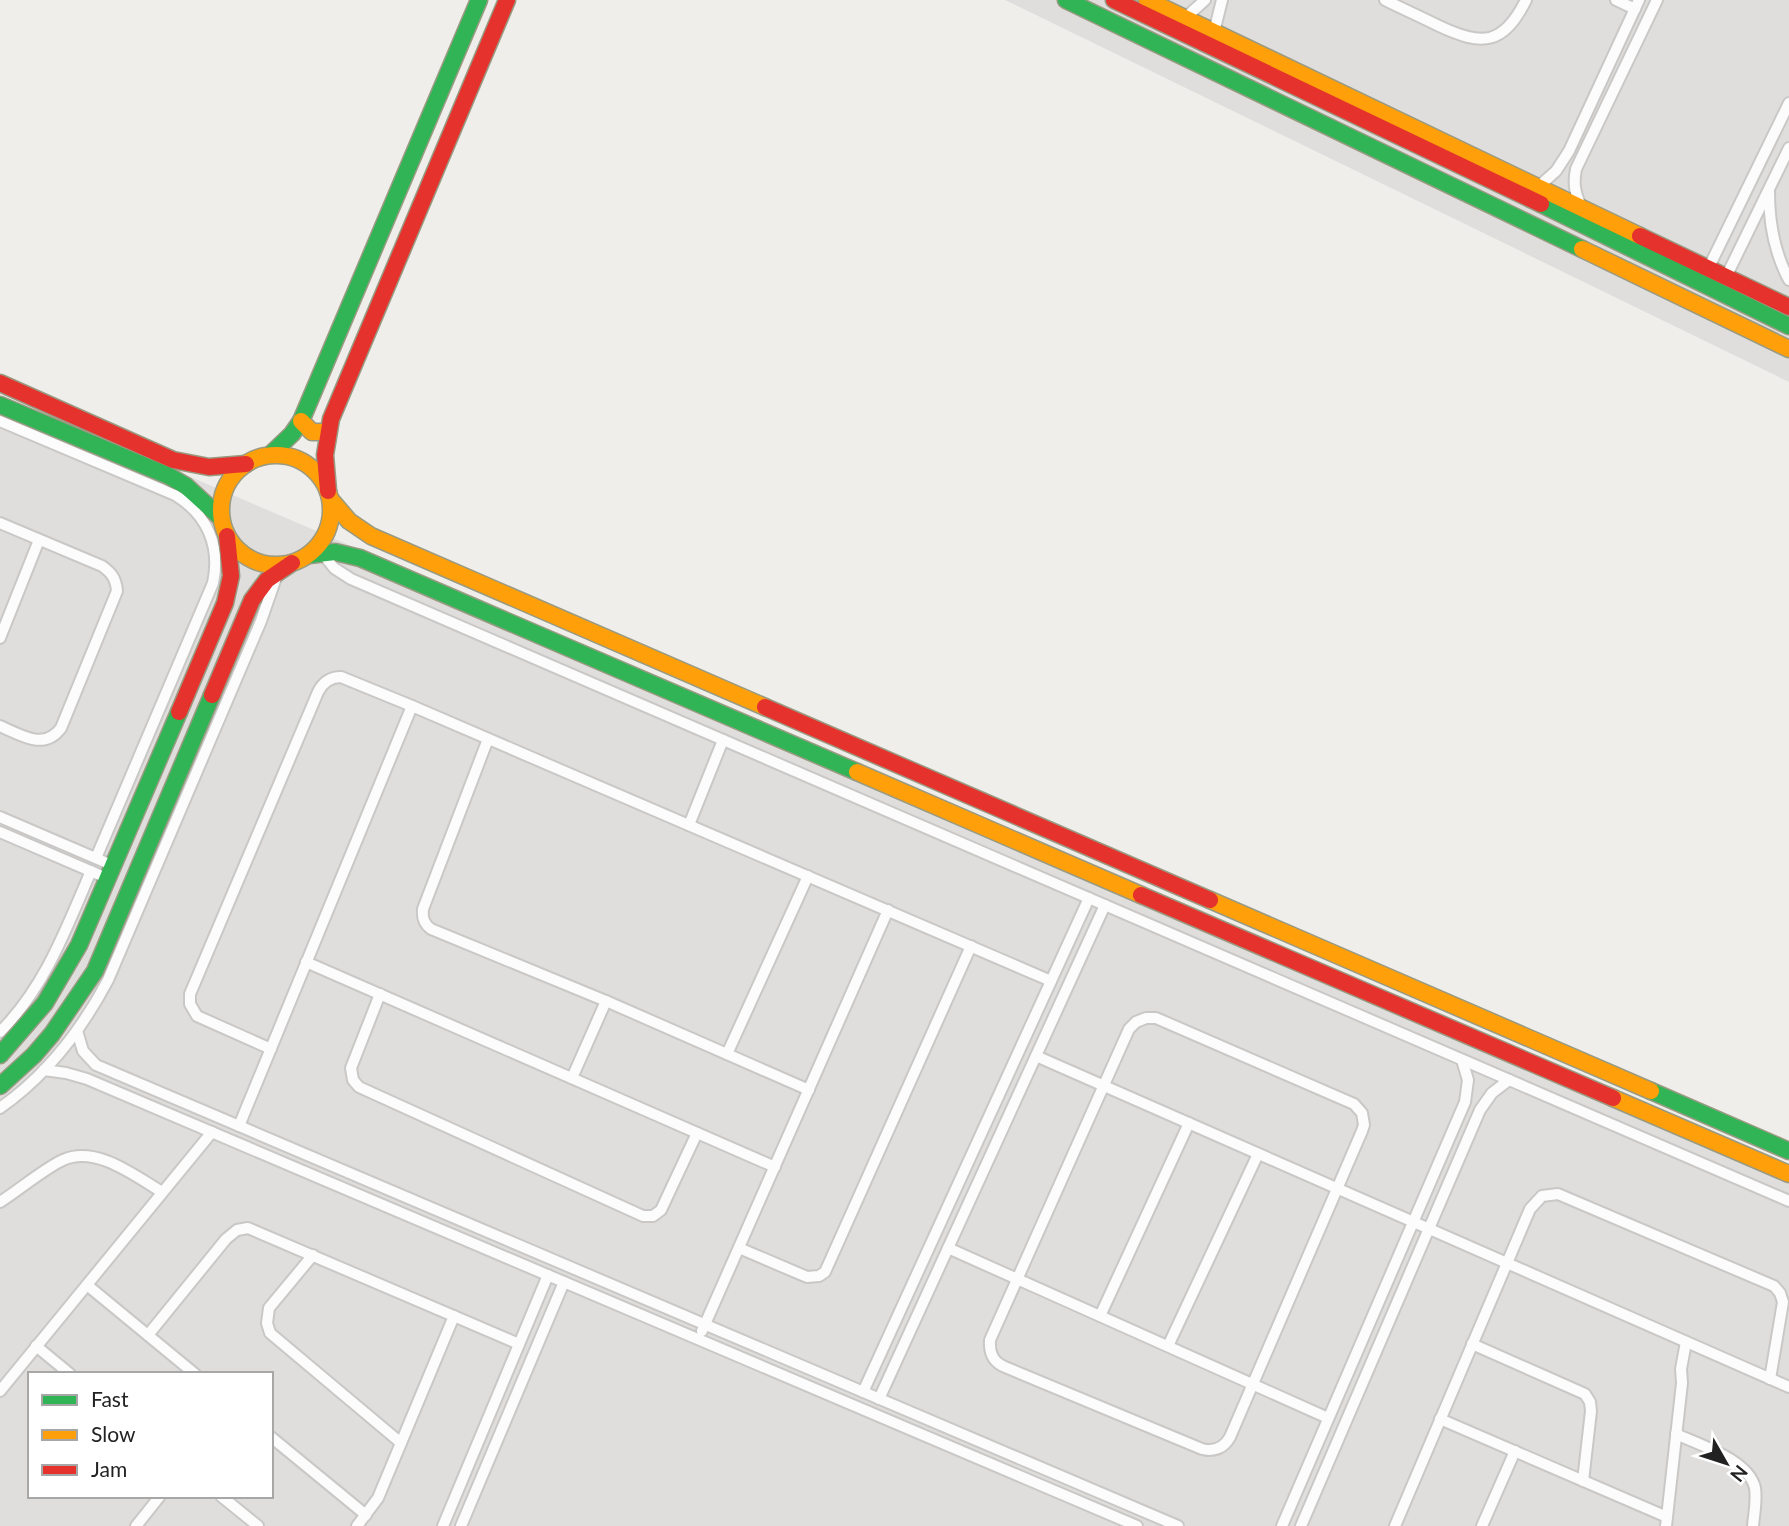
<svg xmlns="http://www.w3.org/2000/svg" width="1789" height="1526" font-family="Lato,sans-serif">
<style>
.residential{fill:#dfdedc;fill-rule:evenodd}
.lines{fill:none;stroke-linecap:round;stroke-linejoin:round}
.street-casing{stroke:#c9c8c7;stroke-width:14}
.fast-casing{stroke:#999a82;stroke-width:19}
.slow-casing{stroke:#999a82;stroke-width:19}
.jam-casing{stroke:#999a82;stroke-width:19}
.street{stroke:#fdfcfc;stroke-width:10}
.fast{stroke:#30b455;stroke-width:16}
.slow{stroke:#ff9f0a;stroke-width:16}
.jam{stroke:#e5322d;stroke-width:16}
</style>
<rect width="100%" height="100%" fill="#f0eeeb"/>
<g class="residential">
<path d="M1005 0H1789V382Z"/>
<path d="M0 395 1789 1164V1526H0ZM30 1374H271V1496H30Z"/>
</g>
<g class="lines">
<g class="street-casing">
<g id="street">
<path d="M1385 0C1403 9 1421 17 1439 26 1482 46 1503 46 1526 0"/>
<path d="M1616 0 1635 9"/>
<path d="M1185 18 1205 0"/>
<path d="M1214 32 1222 0"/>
<path d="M1538 187 1556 171 1569 151 1639 0"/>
<path d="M1769 192C1769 224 1774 252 1789 280"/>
<path d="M1582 208C1575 194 1573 184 1576 169L1657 0"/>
<path d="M1708 269 1789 103"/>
<path d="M1726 277 1789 148"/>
<path d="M0 421 175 495C207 514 221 546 213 583L96 858"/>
<path d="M0 523 102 566C112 573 116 579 117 591L61 728C44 751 21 735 0 726"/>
<path d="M322 553 334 568 351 579 1789 1201"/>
<path d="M0 638 39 540"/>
<path d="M488 739 423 909C422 918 424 924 431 929L606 1001 809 1090"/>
<path d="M0 817 114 866"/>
<path d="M689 825 723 740"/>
<path d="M0 832 109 879"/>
<path d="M306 962 775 1167"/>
<path d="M380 994 351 1068 353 1080 359 1087 643 1216H653L661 1210 697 1133"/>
<path d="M1146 1018H1156L1354 1104 1362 1113 1364 1125 1362 1131 1230 1437C1224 1448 1214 1452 1202 1449L1005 1367C993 1362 989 1353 990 1340L1129 1029 1136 1022Z"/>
<path d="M77 1031 83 1051 96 1065 1178 1526"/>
<path d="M0 1032C45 987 66 929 91 871"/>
<path d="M271 1049 197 1016 190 1004V994L318 692C323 682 330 677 341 677L412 706 1051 981"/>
<path d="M727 1054 808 876"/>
<path d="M1036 1056 1789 1387"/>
<path d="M44 1070 66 1073 87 1079 1137 1526"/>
<path d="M572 1078 606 1001"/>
<path d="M0 1108C47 1075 81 1031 108 980L261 621 278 572"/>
<path d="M239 1126 412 706"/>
<path d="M0 1202C19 1190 45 1168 63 1160 96 1145 135 1176 162 1192"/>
<path d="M739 1248 807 1277 819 1276 825 1272 971 946"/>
<path d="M948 1248 1328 1418"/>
<path d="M313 1255 269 1308 267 1323 270 1333 401 1443"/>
<path d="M87 1285 195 1374"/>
<path d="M1100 1316 1189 1123"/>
<path d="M702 1331 888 910"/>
<path d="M148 1335 226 1239 237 1230 248 1228 519 1344"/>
<path d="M1472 1344 1585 1394 1590 1402 1591 1411 1583 1481"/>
<path d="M36 1346 70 1374"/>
<path d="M1168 1346 1258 1154"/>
<path d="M0 1391 212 1132"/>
<path d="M863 1392 1089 898"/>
<path d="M879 1399 1105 905"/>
<path d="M1440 1419 1667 1517"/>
<path d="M1676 1434C1700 1445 1749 1460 1755 1488 1757 1500 1754 1514 1753 1526"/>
<path d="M271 1437 366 1515"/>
<path d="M221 1496 258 1526"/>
<path d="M136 1526 160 1496"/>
<path d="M357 1526 378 1498 454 1316"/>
<path d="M443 1526 548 1275"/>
<path d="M461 1526 564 1282"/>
<path d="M1282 1526 1465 1102 1468 1080 1462 1060"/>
<path d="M1301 1526 1480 1110 1492 1093 1509 1080"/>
<path d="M1395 1526 1530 1209 1542 1196 1558 1194 1774 1286 1780 1293 1783 1302 1770 1379"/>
<path d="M1482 1526 1515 1451"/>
<path d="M1666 1526 1682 1383 1681 1369 1686 1342"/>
</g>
</g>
<g class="fast-casing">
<g id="fast">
<path d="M1066 0 1582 249"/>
<path d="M1541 204 1789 326"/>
<path d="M0 405 169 476 186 486 221 518"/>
<path d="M270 455 292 434 301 421 479 0"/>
<path d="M309 555 335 552 360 558 857 772"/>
<path d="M0 1055 45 1003 79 945 179 712"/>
<path d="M0 1086 34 1055 52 1034 95 971 212 695"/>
<path d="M1651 1091 1789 1151"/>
</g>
</g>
<g class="slow-casing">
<g id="slow">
<path d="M1147 0 1640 236"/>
<path d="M1582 249 1789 349"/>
<path d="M301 421 312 432H328"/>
<circle cx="276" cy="510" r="55"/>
<path d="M331 500 349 521 371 536 765 707"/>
<path d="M857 772 1141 895"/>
<path d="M1210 900 1651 1091"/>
<path d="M1613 1098 1789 1174"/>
</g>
</g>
<g class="jam-casing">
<g id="jam">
<path d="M1114 0 1541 204"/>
<path d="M1640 236 1789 307"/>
<path d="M0 383 173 460 209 467 246 464"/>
<path d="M328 491 325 455 331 419 507 0"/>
<path d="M212 695 252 600 267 580 292 563"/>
<path d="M765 707 1210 900"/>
<path d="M179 712 225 603 231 576 227 536"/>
<path d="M1141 895 1613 1098"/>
</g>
</g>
<use href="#street" class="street"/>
<use href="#fast" class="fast"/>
<use href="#slow" class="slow"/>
<use href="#jam" class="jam"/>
</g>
<rect x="28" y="1372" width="245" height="126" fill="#ffffff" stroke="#a7a7a7" stroke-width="2"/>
<rect x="42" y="1395" width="35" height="10" fill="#30b455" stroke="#a7a7a7" stroke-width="2"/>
<text x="91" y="1407" font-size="21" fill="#222222">Fast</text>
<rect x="42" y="1430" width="35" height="10" fill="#ff9f0a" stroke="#a7a7a7" stroke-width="2"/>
<text x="91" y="1442" font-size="21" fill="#222222">Slow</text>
<rect x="42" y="1465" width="35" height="10" fill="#e5322d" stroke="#a7a7a7" stroke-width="2"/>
<text x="91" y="1477" font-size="21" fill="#222222">Jam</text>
<g transform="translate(1726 1463) rotate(129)" stroke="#ffffff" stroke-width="5" paint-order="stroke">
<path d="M0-5L12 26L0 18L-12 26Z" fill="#222222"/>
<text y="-10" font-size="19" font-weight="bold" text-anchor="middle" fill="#222222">N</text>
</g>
</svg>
